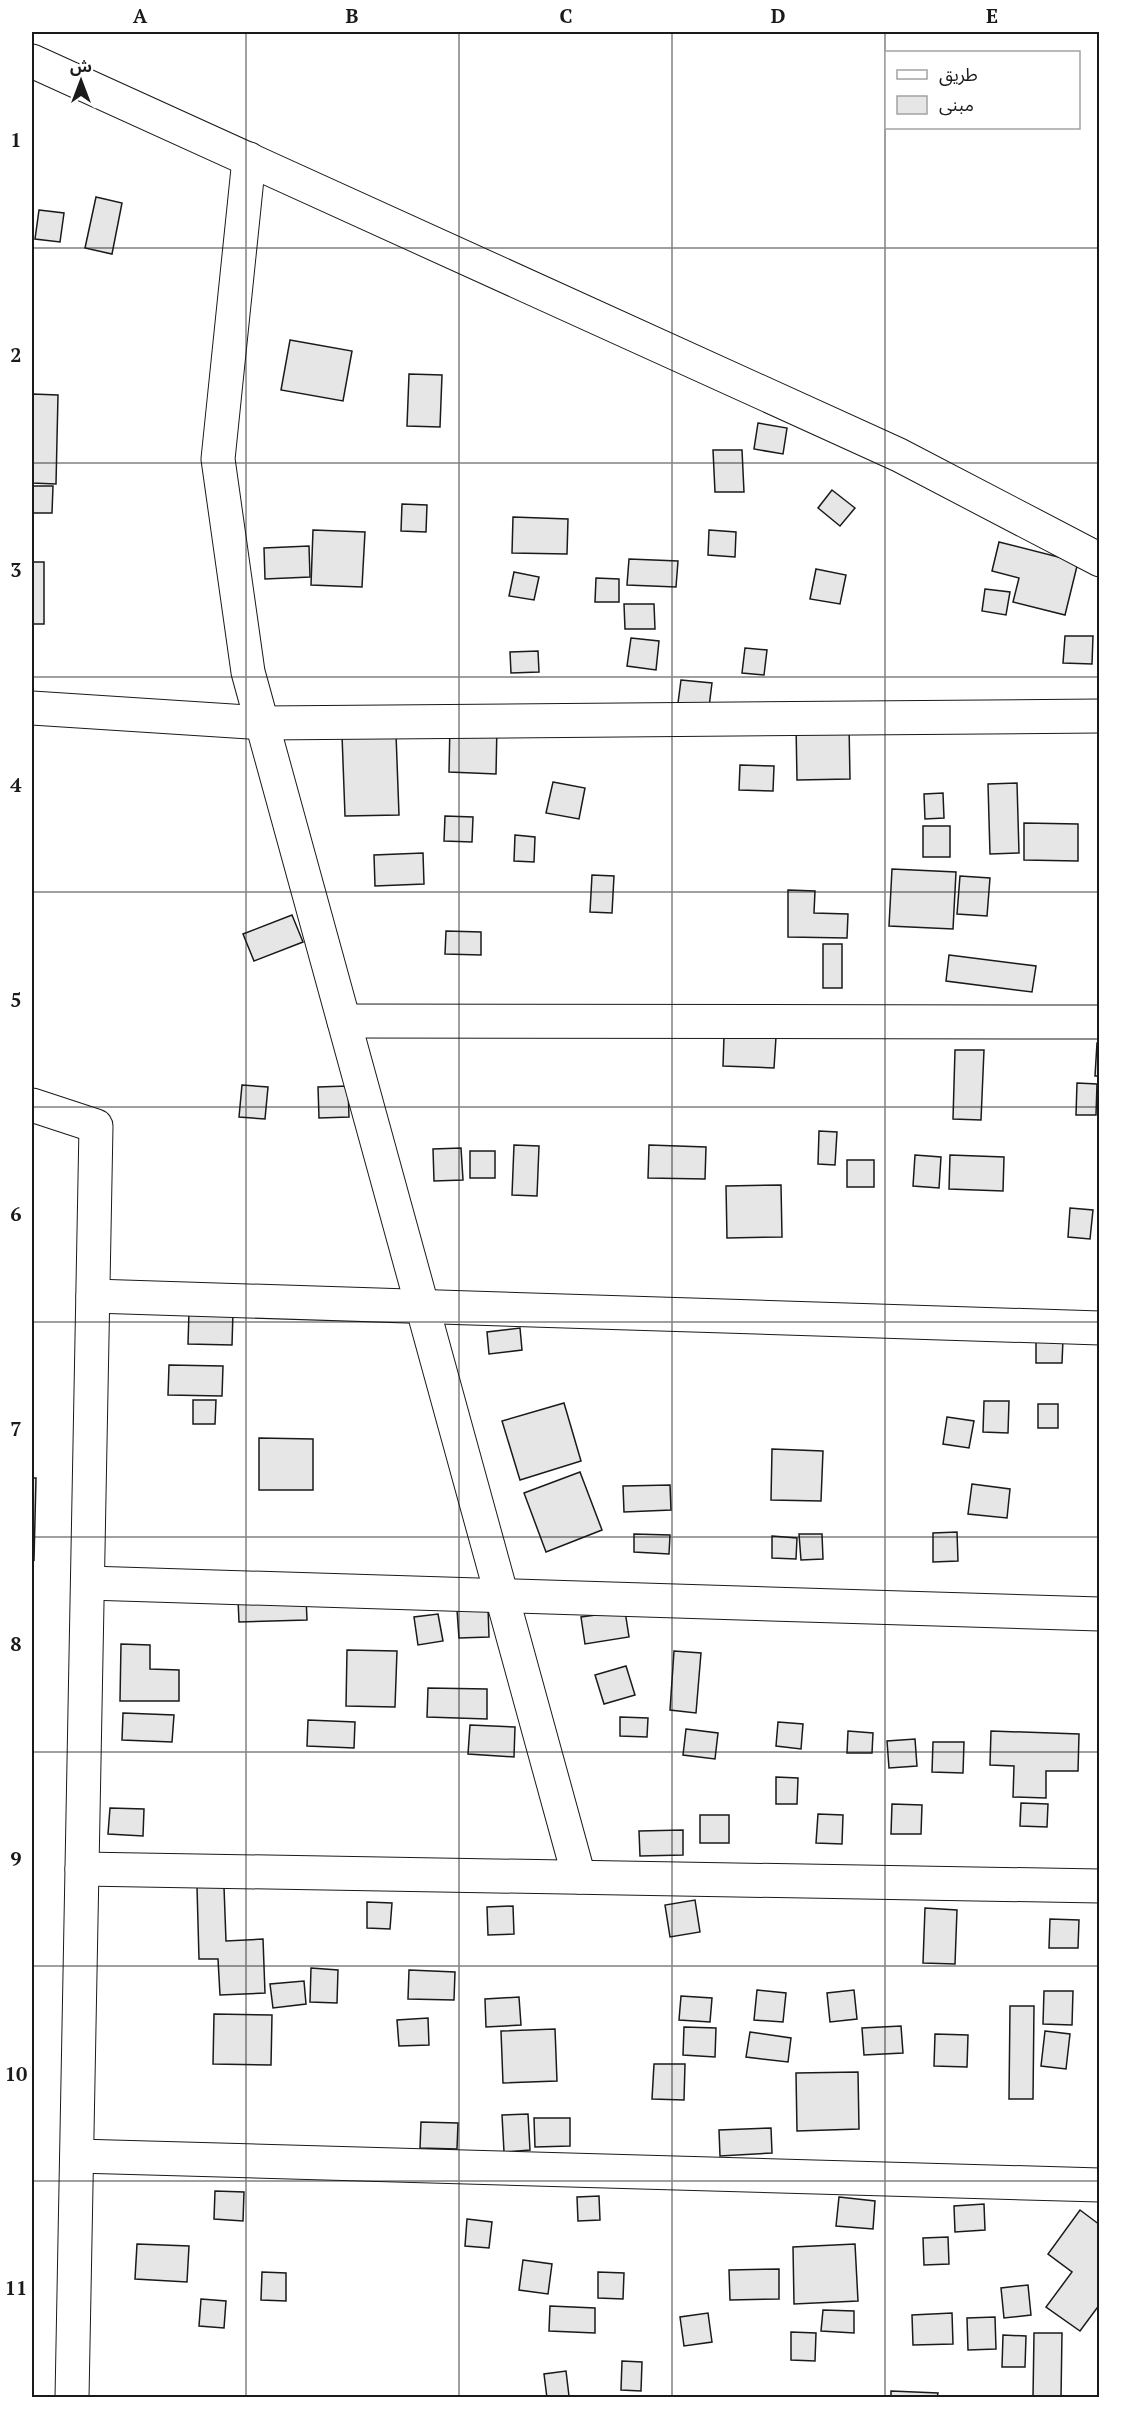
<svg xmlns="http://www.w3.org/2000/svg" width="1131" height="2429" font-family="'PT Serif','Noto Sans Arabic',serif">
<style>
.building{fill:#e6e6e6;stroke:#1a1a1a;stroke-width:1.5}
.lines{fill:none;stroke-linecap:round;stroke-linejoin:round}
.street-casing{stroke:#1a1a1a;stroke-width:35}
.street{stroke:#fff;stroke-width:33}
.grid{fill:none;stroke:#1a1a1a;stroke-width:1.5;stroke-opacity:0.55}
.neatline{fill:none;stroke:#1a1a1a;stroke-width:2}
.grid-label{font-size:20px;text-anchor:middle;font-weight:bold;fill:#1a1a1a}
</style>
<rect width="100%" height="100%" fill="#fff"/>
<g class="building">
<path d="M96 197 122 203 112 254 85 248Z"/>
<path d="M39 210 64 213 60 242 35 239Z"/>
<path d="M290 340 352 351 343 401 281 390Z"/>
<path d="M409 374 442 375 440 427 407 426Z"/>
<path d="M32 394 58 395 56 484 32 483Z"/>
<path d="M758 423 787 428 783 454 754 449Z"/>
<path d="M713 450H742L744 492H715Z"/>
<path d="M32 486H53L52 513H32Z"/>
<path d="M832 490 855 508 840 526 818 508Z"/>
<path d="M402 504 427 505 426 532 401 531Z"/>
<path d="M513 517 568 519 567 554 512 553Z"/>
<path d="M313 530 365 532 362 587 311 585Z"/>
<path d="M709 530 736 532 735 557 708 555Z"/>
<path d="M999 542 1078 562 1065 615 1013 602 1019 578 992 571Z"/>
<path d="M309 546 310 577 265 579 264 548Z"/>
<path d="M629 559 678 561 676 587 627 585Z"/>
<rect x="32" y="562" width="12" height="62"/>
<path d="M816 569 846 575 840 604 810 599Z"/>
<path d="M514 572 539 577 534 600 509 596Z"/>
<path d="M596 578 619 579V602H595Z"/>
<path d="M985 589 1010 592 1006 615 982 611Z"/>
<path d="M624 604H654L655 629H625Z"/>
<path d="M1065 636H1093L1092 664 1063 663Z"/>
<path d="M631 638 659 641 656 670 627 666Z"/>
<path d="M745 648 767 650 764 675 742 673Z"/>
<path d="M538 651 539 672 511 673 510 652Z"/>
<path d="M681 680 712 683 709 707 678 703Z"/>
<path d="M849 723 850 779 797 780 796 724Z"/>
<path d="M450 724 497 725 496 774 449 772Z"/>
<path d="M396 734 399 815 345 816 342 735Z"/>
<path d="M740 765 774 766 773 791 739 790Z"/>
<path d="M553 782 585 788 579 819 546 813Z"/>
<path d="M1017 783 1019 853 990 854 988 784Z"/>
<path d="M943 793 944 818 925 819 924 794Z"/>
<path d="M445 816 473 817 472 842 444 841Z"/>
<path d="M1024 823 1078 824V861L1024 860Z"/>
<rect x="923" y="826" width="27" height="31"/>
<path d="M515 835 535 837 534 862 514 861Z"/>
<path d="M423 853 424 884 375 886 374 855Z"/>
<path d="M892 869 956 872 953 929 889 926Z"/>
<path d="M592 875 614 876 612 913 590 912Z"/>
<path d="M960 876 990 878 987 916 957 914Z"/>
<path d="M788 890 815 891 814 913 848 914 847 938 788 937Z"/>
<path d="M292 915 303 942 254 961 243 934Z"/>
<path d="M446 931 481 932V955L445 954Z"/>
<rect x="823" y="944" width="19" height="44"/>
<path d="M949 955 1036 966 1032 992 946 981Z"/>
<path d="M724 1036 776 1037 774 1068 723 1066Z"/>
<path d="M1097 1043H1100V1076H1095Z"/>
<path d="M955 1050H984L981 1120 953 1119Z"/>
<path d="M1077 1083 1097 1084 1096 1115H1076Z"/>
<path d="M242 1085 268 1087 265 1119 239 1117Z"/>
<path d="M348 1086 349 1117 319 1118 318 1087Z"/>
<path d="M819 1131 837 1132 835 1165 818 1164Z"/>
<path d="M514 1145 539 1146 537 1196 512 1195Z"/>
<path d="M649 1145 706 1147 705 1179 648 1178Z"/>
<path d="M461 1148 463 1180 434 1181 433 1149Z"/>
<rect x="470" y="1151" width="25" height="27"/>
<path d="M915 1155 941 1157 939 1188 913 1186Z"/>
<path d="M950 1155 1004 1157 1003 1191 949 1189Z"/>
<rect x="847" y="1160" width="27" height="27"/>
<path d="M781 1185 782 1237 727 1238 726 1186Z"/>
<path d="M1070 1208 1093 1210 1090 1239 1068 1237Z"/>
<path d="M189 1311 233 1312 232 1345 188 1344Z"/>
<path d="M520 1328 522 1350 489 1354 487 1332Z"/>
<path d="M1036 1339H1063L1062 1363H1036Z"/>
<path d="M169 1365 223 1366 222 1396 168 1395Z"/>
<path d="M193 1400H216L215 1424H193Z"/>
<path d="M984 1401H1009L1008 1433 983 1432Z"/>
<path d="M564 1403 581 1461 520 1480 502 1421Z"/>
<rect x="1038" y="1404" width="20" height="24"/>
<path d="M947 1417 974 1421 969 1448 943 1444Z"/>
<path d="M259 1438 313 1439V1490H259Z"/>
<path d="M772 1449 823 1451 821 1501 771 1500Z"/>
<path d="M580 1472 602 1530 546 1552 524 1493Z"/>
<path d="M32 1478H36L34 1560 32 1559Z"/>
<path d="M972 1484 1010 1489 1007 1518 968 1514Z"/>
<path d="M670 1485 671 1510 624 1512 623 1486Z"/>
<path d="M957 1532 958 1561 933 1562V1533Z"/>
<path d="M634 1534 670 1535 669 1554 634 1552Z"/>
<path d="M799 1534H822L823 1559 801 1560Z"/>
<path d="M772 1536 797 1538 796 1559 772 1558Z"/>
<path d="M306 1597 307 1620 239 1622 238 1599Z"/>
<path d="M488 1608 489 1637 459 1638 457 1610Z"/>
<path d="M625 1611 629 1637 585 1644 581 1617Z"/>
<path d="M438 1614 443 1641 418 1645 414 1617Z"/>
<path d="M121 1644 150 1645V1669L179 1670V1701H120Z"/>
<path d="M347 1650 397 1651 395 1707 346 1706Z"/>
<path d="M674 1651 701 1653 696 1713 670 1710Z"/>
<path d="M626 1666 635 1695 604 1704 595 1675Z"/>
<path d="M428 1688 487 1689V1719L427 1717Z"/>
<path d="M123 1713 174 1715 172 1742 122 1740Z"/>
<path d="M620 1717 648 1718 647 1737 620 1736Z"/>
<path d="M308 1720 355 1722 354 1748 307 1746Z"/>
<path d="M778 1722 803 1724 801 1749 776 1746Z"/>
<path d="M470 1725 515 1727 514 1757 468 1754Z"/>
<path d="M686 1729 718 1733 715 1759 683 1755Z"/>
<path d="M848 1731 873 1733 872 1753H847Z"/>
<path d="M991 1731 1079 1734 1078 1771H1046V1798L1013 1797 1014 1766 990 1765Z"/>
<path d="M915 1739 917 1766 889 1768 887 1741Z"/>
<path d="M933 1742H964L963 1773 932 1772Z"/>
<path d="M776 1777 798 1778 797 1804H776Z"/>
<path d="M1021 1803 1048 1804 1047 1827 1020 1826Z"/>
<path d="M892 1804 922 1805 921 1834H891Z"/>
<path d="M110 1808 144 1809 143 1836 108 1834Z"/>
<path d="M818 1814 843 1815 842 1844 816 1843Z"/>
<rect x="700" y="1815" width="29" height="28"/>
<path d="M683 1830V1855L640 1856 639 1831Z"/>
<path d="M197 1887H224L226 1941 263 1939 265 1993 220 1995 218 1959H199Z"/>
<path d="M695 1900 700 1932 670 1937 665 1905Z"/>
<path d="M367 1902 392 1903 390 1929 367 1928Z"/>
<path d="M513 1906 514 1934 488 1935 487 1907Z"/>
<path d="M925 1908 957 1910 955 1964 923 1963Z"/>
<path d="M1050 1919 1079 1920 1078 1948H1049Z"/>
<path d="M311 1968 338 1970 337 2003 310 2002Z"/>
<path d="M409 1970 455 1972 454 2000 408 1999Z"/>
<path d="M304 1981 306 2004 273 2008 270 1984Z"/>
<path d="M757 1990 786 1993 783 2022 754 2020Z"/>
<path d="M854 1990 857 2019 830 2022 827 1993Z"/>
<path d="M1044 1991H1073L1072 2025 1043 2024Z"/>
<path d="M681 1996 712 1998 710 2022 679 2020Z"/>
<path d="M519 1997 521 2025 486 2027 485 1999Z"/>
<path d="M1010 2006H1034L1033 2099H1009Z"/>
<path d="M214 2014 272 2015 271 2065 213 2064Z"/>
<path d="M428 2018 429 2045 399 2046 397 2020Z"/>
<path d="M901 2026 903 2053 864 2055 862 2028Z"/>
<path d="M684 2027 716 2028 715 2057 683 2055Z"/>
<path d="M555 2029 557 2081 503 2083 501 2031Z"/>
<path d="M1045 2031 1070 2034 1066 2069 1041 2066Z"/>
<path d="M750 2032 791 2038 788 2062 746 2057Z"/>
<path d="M935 2034 968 2035 967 2067 934 2066Z"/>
<path d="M654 2064H685L684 2100 652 2099Z"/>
<path d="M858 2072 859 2129 797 2131 796 2073Z"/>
<path d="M528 2114 530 2150 504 2152 502 2115Z"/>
<path d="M534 2118H570V2146L535 2147Z"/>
<path d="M421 2122 458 2123 457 2149 420 2148Z"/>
<path d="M771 2128 772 2153 720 2156 719 2130Z"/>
<path d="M215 2191 244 2192 243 2221 214 2219Z"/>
<path d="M599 2196 600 2220 578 2221 577 2197Z"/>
<path d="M839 2197 875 2201 873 2229 836 2226Z"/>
<path d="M984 2204 985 2230 955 2232 954 2206Z"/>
<path d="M1080 2210 1100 2225V2304L1080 2331 1046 2307 1072 2272 1048 2254Z"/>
<path d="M467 2219 492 2222 489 2248 465 2246Z"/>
<path d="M948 2237 949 2264 924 2265 923 2238Z"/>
<path d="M137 2244 189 2246 187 2282 135 2279Z"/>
<path d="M855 2244 858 2301 794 2304 793 2247Z"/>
<path d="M523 2260 552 2264 548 2294 519 2290Z"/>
<path d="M779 2269V2299L730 2300 729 2270Z"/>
<path d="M262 2272 286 2273V2301L261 2300Z"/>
<path d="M598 2272 624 2273 623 2299 598 2298Z"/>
<path d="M1028 2285 1031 2315 1004 2318 1001 2288Z"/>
<path d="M201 2299 226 2301 224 2328 199 2326Z"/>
<path d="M550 2306 595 2308V2333L549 2331Z"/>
<path d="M823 2310 854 2311V2333L821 2331Z"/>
<path d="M708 2313 712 2342 684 2346 680 2317Z"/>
<path d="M952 2313 953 2344 913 2345 912 2315Z"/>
<path d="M995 2317 996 2349 968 2350 967 2318Z"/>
<path d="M791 2332 816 2333 815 2361 791 2360Z"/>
<path d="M1034 2333H1062L1061 2398H1033Z"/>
<path d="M1003 2335 1026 2336 1025 2367H1002Z"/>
<path d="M622 2361 642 2362 641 2391 621 2390Z"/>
<path d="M566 2371 569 2396 547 2398 544 2374Z"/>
<path d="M891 2391 938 2393 937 2398H891Z"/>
</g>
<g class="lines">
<g class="street-casing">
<g id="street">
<path d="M32 61 899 455 1100 560"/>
<path d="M249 159 218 459 248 672 579 1877"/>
<path d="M32 708 263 723 1100 716"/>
<path d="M344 1021 1100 1022"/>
<path d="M32 1105 96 1126 72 2398"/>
<path d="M93 1296 1100 1328"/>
<path d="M88 1583 1100 1614"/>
<path d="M82 1869 1100 1886"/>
<path d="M77 2156 1100 2185"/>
</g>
</g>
<use href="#street" class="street"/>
</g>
<path class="grid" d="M246 32V2398M459 32V2398M672 32V2398M885 32V2398M32 248H1100M32 463H1100M32 677H1100M32 892H1100M32 1107H1100M32 1322H1100M32 1537H1100M32 1752H1100M32 1966H1100M32 2181H1100"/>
<rect width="1131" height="2429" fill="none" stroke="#ffffff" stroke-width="66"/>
<rect x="885" y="51" width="195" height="78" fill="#ffffff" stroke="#a3a3a3" stroke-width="1.5"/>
<rect x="897" y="70" width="30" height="9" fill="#ffffff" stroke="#a3a3a3" stroke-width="1.5"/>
<text x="939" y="81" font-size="18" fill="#1a1a1a">طريق</text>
<rect x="897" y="96" width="30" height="18" fill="#e6e6e6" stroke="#a3a3a3" stroke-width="1.5"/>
<text x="939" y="111" font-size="18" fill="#1a1a1a">مبنى</text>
<g transform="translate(81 81)" stroke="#ffffff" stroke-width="4.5" paint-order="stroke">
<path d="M0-4.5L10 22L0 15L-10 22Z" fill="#1a1a1a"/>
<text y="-9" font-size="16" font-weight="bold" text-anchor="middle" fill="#1a1a1a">ش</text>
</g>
<rect x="33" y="33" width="1065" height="2363" class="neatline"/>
<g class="grid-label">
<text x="140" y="23">A</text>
<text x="352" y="23">B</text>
<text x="566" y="23">C</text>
<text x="778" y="23">D</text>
<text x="992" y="23">E</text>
<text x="16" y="147">1</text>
<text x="16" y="362">2</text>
<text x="16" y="577">3</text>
<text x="16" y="792">4</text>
<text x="16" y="1007">5</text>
<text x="16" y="1221">6</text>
<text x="16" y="1436">7</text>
<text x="16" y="1651">8</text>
<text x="16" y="1866">9</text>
<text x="16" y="2081">10</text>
<text x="16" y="2295">11</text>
</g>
</svg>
